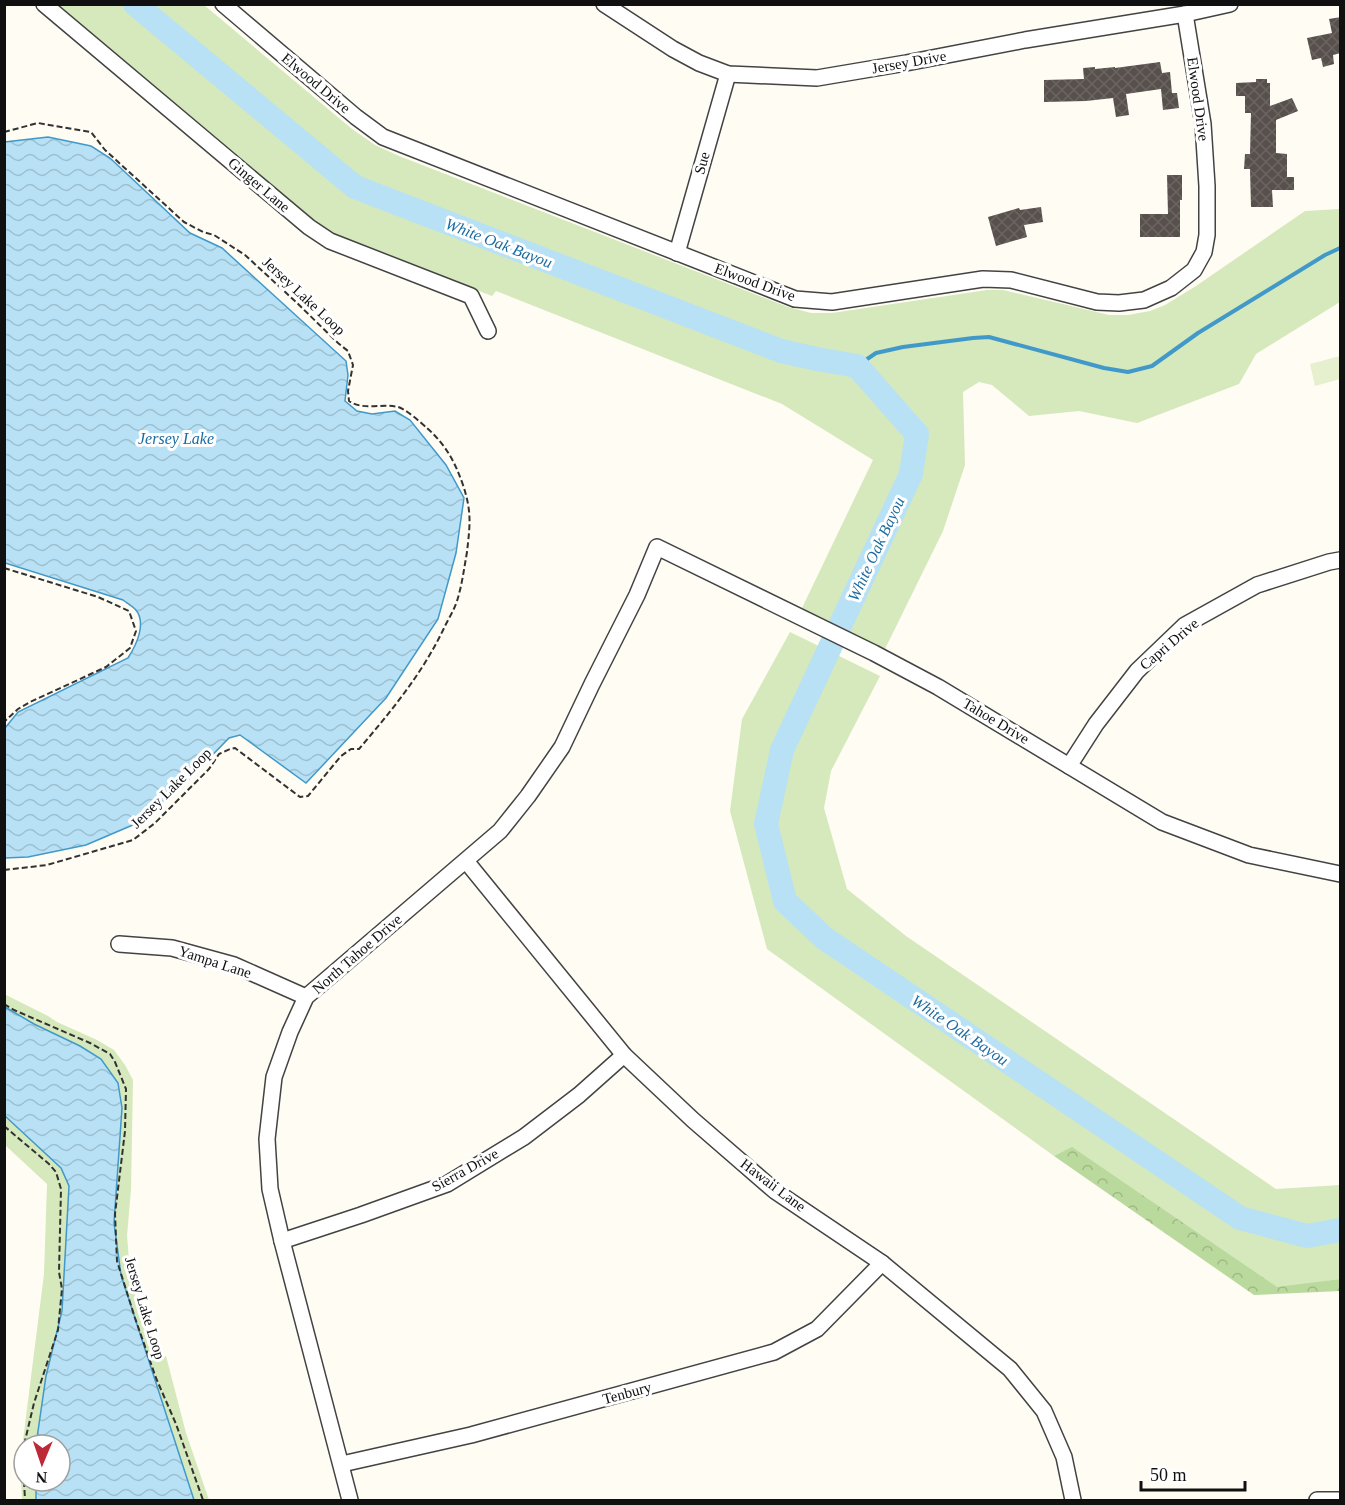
<svg xmlns="http://www.w3.org/2000/svg" width="1345" height="1505" font-family="Georgia,serif">
<style>
.grass{fill:#d5e9bc;fill-rule:evenodd}
.forest{fill:url(#forest-crowns)}
.pitch{fill:#e6f0ce}
.water{fill:url(#water-waves);stroke:#4199ca;stroke-width:1.5}
.lines{fill:none;stroke-linecap:round;stroke-linejoin:round}
.stream{stroke:#4199ca;stroke-width:4}
.river{stroke:#b8e1f5;stroke-width:24}
.building{fill:url(#building-cross-hatch)}
.minor-casing{stroke:#434343;stroke-width:18}
.path{stroke:#323232;stroke-width:2;stroke-dasharray:6 3;stroke-linecap:butt}
.minor{stroke:#fff;stroke-width:15}
.labels{text-anchor:middle;dominant-baseline:central;stroke-width:6;stroke-linejoin:round;paint-order:stroke}
.street-label{font-size:15px;fill:#101010;stroke:#fff}
.water-label{font-size:16px;font-style:italic;fill:#1b6ba0;stroke:#fff}
</style>
<defs>
<pattern id="forest-crowns" width="20" height="18" patternUnits="userSpaceOnUse" patternTransform="scale(1.5)"><rect width="20" height="18" fill="#bad99c"/><path d="M2 6a3 3 0 1 1 6 0M12 15a3 3 0 1 1 6 0" fill="none" stroke="#9fb985"/></pattern>
<pattern id="water-waves" width="16" height="10" patternUnits="userSpaceOnUse" patternTransform="scale(1.5)"><rect width="16" height="10" fill="#b8e1f5"/><path d="M0 5q4-4 8 0t8 0" fill="none" stroke="#9dc0d1"/></pattern>
<pattern id="building-cross-hatch" width="8" height="8" patternUnits="userSpaceOnUse" patternTransform="scale(1.5)"><rect width="8" height="8" fill="#58504c"/><path d="M0 0l8 8M0 8l8-8" fill="none" stroke="#6b6561"/></pattern>
</defs>
<rect width="100%" height="100%" fill="#fffcf3"/>
<g class="grass">
<path d="M55 5H204L352 129 375 145 399 156 788 307 811 313H832L987 290H1003L1109 315H1128L1150 311 1165 305 1196 286 1305 211 1340 209V302L1256 354 1239 384 1137 423 1079 411 1029 416 992 385 979 382 963 392 965 465 943 531 885 649 802 608 873 460 782 404 496 291 492 296 341 238 325 230 309 218Z"/>
<path d="M790 632 880 676 831 771 824 808 847 889 906 936 1276 1189 1340 1185V1279L1277 1288 1072 1148 1054 1156 767 949 730 811 742 719Z"/>
<path d="M4 994 48 1016 57 1022 97 1040 114 1050 125 1065 133 1080 131 1189 127 1236 129 1260 137 1284 132 1286 156 1358 166 1356 186 1433 209 1500H22L20 1464 44 1274 47 1184 5 1145ZM24 1445H60V1481H24Z"/>
</g>
<path class="forest" d="M1072 1147 1277 1287 1340 1279V1291L1254 1295 1054 1156Z"/>
<path class="pitch" d="M1340 356V379L1315 386 1310 364Z"/>
<g class="water">
<path d="M48 137 91 146 110 158 190 233 222 248 346 361 348 375 345 401 357 411 372 414 395 411 410 420 446 465 464 498 456 553 438 619 386 698 306 783 240 735 229 738 187 781 135 824 86 845 28 857 5 858V728L18 712 128 658C137 644 147 622 135 609 131 605 127 603 123 600L5 563V142Z"/>
<path d="M5 1007 34 1024 80 1046 101 1059 118 1083 122 1108 114 1223 121 1275 194 1500H36V1481H60V1445H36L46 1376 62 1311 69 1186 61 1168 5 1116Z"/>
</g>
<g class="lines">
<path class="stream" d="M857 366 876 353 903 347 973 338 989 337 1104 368 1128 372 1152 366 1198 333 1325 255 1340 248"/>
<path class="river" d="M135 4 355 187 781 351 817 359 857 366 917 434 911 474 782 750 766 824 785 901 824 938 1240 1218 1307 1236 1340 1230"/>
</g>
<g class="building">
<path d="M1341 17V53L1333 55 1334 64 1323 67 1321 58 1312 60 1307 38 1332 33 1329 19Z"/>
<path d="M1160 62 1162 73 1170 72 1172 93H1177L1179 108 1163 110 1161 89 1126 94 1129 115 1116 117 1113 98 1086 101 1044 102V80L1084 79 1083 68 1095 67V69L1115 67V68Z"/>
<path d="M1256 79H1267V83H1270V106L1292 98 1298 111 1276 120V153L1287 154V177H1294V190H1272L1273 207H1251L1250 169H1244L1245 154H1250L1251 113H1245V96H1236V83L1256 82Z"/>
<path d="M1167 175H1182V200H1180V237H1140V214H1168Z"/>
<path d="M1041 207 1043 222 1024 225 1027 237 996 246 988 217 1019 208 1020 210Z"/>
</g>
<g class="lines">
<g class="minor-casing">
<g id="minor">
<path d="M44 4 309 227 330 241 471 296 488 331"/>
<path d="M223 4 356 117 383 137 795 299 832 302 983 279 1011 280 1097 302 1119 303 1144 300 1171 288 1194 270 1204 252 1207 235V186L1203 124 1185 14"/>
<path d="M604 4 673 49 699 63 728 74 817 78 906 63 1025 40 1185 14 1230 4"/>
<path d="M677 253 728 74"/>
<path d="M1069 766 1096 724 1137 671 1185 625 1257 585 1329 562 1340 560"/>
<path d="M466 861 624 1055 693 1120 775 1191 882 1263 1010 1369 1044 1411 1064 1457 1073 1500"/>
<path d="M119 944 172 948 234 965 306 997"/>
<path d="M282 1241 361 1215 447 1184 524 1137 579 1095 624 1055"/>
<path d="M342 1464 471 1435 774 1352 817 1329 882 1263"/>
<path d="M350 1500 282 1241 270 1189 267 1139 274 1077 290 1032 306 997 500 831 528 796 562 747 592 684 637 595 657 547 874 653 938 687 1162 822 1249 855 1340 874"/>
<path d="M1317 1500H1340"/>
</g>
</g>
<g class="path">
<path d="M4 132 38 123 91 132 105 150 184 222 203 232 214 235 245 255 296 302 338 343 348 351 353 365 348 391 349 401C364 411 381 403 398 407 406 409 420 422 427 428 446 445 455 462 463 485 472 512 470 525 467 552 464 569 462 585 457 601 454 610 449 618 445 626 423 673 392 710 359 749H351L341 756 308 796 300 797 235 748 230 749 219 754 209 769 155 823 133 840 47 865 4 870"/>
<path d="M4 568 98 597 129 611 136 631 130 648 106 667 30 702 18 709 4 722"/>
<path d="M4 1004 14 1010 90 1043 110 1054 115 1062 126 1089 125 1131 115 1214 117 1261 135 1318 156 1378 176 1424 203 1500"/>
<path d="M4 1126 49 1164 56 1172 61 1189 59 1272 62 1289 58 1330 34 1403 24 1445"/>
<path d="M24 1481 25 1500"/>
</g>
<use href="#minor" class="minor"/>
</g>
<g class="labels">
<g class="street-label">
<text transform="translate(909 62) rotate(-10)">Jersey Drive</text>
<text transform="translate(316 83) rotate(40)">Elwood Drive</text>
<text transform="translate(1198 99) rotate(82)">Elwood Drive</text>
<text transform="translate(702 163) rotate(-74)">Sue</text>
<text transform="translate(259 185) rotate(40)">Ginger Lane</text>
<text transform="translate(755 282) rotate(20)">Elwood Drive</text>
<text transform="translate(304 296) rotate(43)">Jersey Lake Loop</text>
<text transform="translate(1169 644) rotate(-40)">Capri Drive</text>
<text transform="translate(996 721) rotate(31)">Tahoe Drive</text>
<text transform="translate(171 788) rotate(-45)">Jersey Lake Loop</text>
<text transform="translate(357 954) rotate(-41)">North Tahoe Drive</text>
<text transform="translate(215 962) rotate(18)">Yampa Lane</text>
<text transform="translate(465 1170) rotate(-29)">Sierra Drive</text>
<text transform="translate(773 1185) rotate(37)">Hawaii Lane</text>
<text transform="translate(145 1308) rotate(73)">Jersey Lake Loop</text>
<text transform="translate(627 1393) rotate(-15)">Tenbury</text>
</g>
<g class="water-label">
<text transform="translate(499 243) rotate(21)">White Oak Bayou</text>
<text x="176" y="438">Jersey Lake</text>
<text transform="translate(876 549) rotate(-65)">White Oak Bayou</text>
<text transform="translate(960 1030) rotate(34)">White Oak Bayou</text>
</g>
</g>
<rect width="1345" height="1505" fill="none" stroke="#101010" stroke-width="12"/>
<g transform="translate(42 1463) rotate(182)"><circle r="28" fill="#ffffff" stroke="#9f9f9f" stroke-width="1.5"/>
<path d="M0-4.5L10 22L0 15L-10 22Z" fill="#bd2a37"/>
<text y="-9" font-size="16" font-weight="bold" text-anchor="middle" fill="#101010">N</text>
</g>
<path d="M1141 1481v9h104v-9" fill="none" stroke="#101010" stroke-width="3"/>
<text x="1150" y="1481" font-size="18" fill="#101010" stroke="#ffffff" stroke-width="4.5" paint-order="stroke">50 m</text>
</svg>
